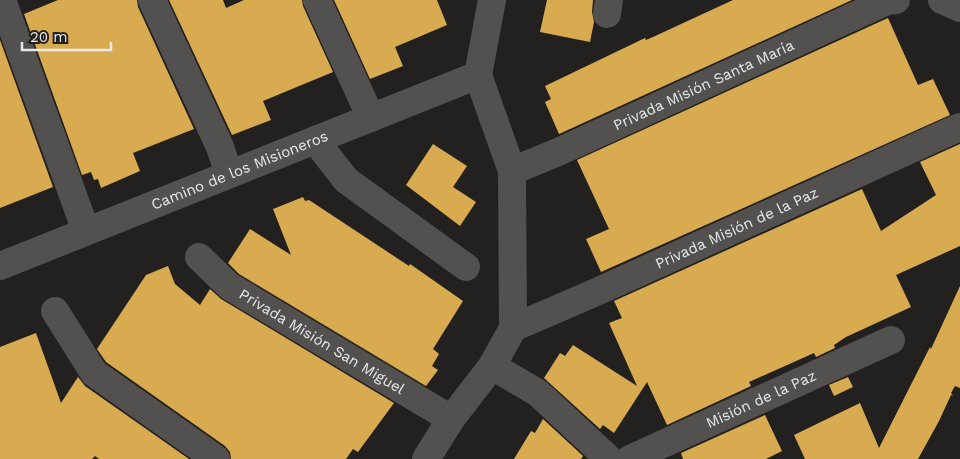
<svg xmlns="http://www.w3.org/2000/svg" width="960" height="459" font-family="'Work Sans',sans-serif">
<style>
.building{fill:#d9ab51}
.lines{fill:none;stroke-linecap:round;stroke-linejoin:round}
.minor{stroke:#525150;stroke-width:28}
.labels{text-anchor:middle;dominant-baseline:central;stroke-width:5;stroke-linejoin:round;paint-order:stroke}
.street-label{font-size:15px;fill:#e9e8e6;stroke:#23211f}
</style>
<rect width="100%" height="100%" fill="#23211f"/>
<g class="building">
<path d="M58 0H137L138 7 194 129 133 153 140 171 101 188 98 179 94 180 91 172 82 175 24 14Z"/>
<path d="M169 0H223L226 8 244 0H302L303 6 333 72 263 101 271 120 232 135Z"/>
<path d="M334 0H437L447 25 395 47 403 66 370 79Z"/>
<path d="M547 0H593L592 12 594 22 590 42 540 32Z"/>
<path d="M733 0H852L559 134 545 102 551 99 545 86 645 38 646 40 653 37Z"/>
<path d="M888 18 918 85 933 79 950 115 601 272 586 239 609 229 577 160Z"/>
<path d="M0 40 53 187 0 208Z"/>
<path d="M433 144 467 166 453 187 476 202 460 226 406 185Z"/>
<path d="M960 144V246L896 275 911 307 846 337 834 345 835 348 816 357 814 353 749 382 751 386 667 425 647 382 614 433 603 425 600 429 544 378 560 353 565 356 573 345 637 386 609 323 622 318 614 301 862 189 881 231 936 195 920 162Z"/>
<path d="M303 197 305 201 309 200 409 266 410 264 463 301 433 349 439 354 432 366 438 370 426 386 239 274 228 263 250 229 291 255 273 209Z"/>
<path d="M168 266 175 284 200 305 210 289 221 299 394 403 358 452 353 449 346 459H231L230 452 225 446 106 362 97 349 146 275Z"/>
<path d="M960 286V388L955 386 951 393 953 396 951 395 939 421 918 459H805L794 435 860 403 879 448 930 347 931 349Z"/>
<path d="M36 333 61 403 78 377 85 386 189 459H99L95 456 92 459H0V347Z"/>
<path d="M848 377 853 387 834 396 829 385Z"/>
<path d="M765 415 782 451 766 459H683L681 453Z"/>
<path d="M543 419 583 456 581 459H514L531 431 535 433Z"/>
</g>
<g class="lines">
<g class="minor">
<path d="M2 0 86 231"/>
<path d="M152 0 220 147 229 174"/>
<path d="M317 0 371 118"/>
<path d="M942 0 960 8"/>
<path d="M607 14 609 0"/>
<path d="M315 140 346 180 466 267"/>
<path id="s1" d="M512 171 558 152 887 1 896 0"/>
<path id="s2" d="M199 257 229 286 451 419"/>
<path id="s3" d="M0 266 478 75"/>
<path d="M55 311 94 373 216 459"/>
<path id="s4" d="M513 328 594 293 960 127"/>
<path d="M492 366 538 393 609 459"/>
<path d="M426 459 451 419 492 366 513 328 512 171 478 75 492 0"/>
<path id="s5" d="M630 459 891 340"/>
</g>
</g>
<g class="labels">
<g class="street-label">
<text stroke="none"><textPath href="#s1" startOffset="210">Privada Misión Santa María</textPath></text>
<text stroke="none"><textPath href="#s3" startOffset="258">Camino de los Misioneros</textPath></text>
<text stroke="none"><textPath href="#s4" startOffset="245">Privada Misión de la Paz</textPath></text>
<text stroke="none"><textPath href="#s2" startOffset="150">Privada Misión San Miguel</textPath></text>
<text stroke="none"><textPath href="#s5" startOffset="144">Misión de la Paz</textPath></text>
</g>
</g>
<path d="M22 42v8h89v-8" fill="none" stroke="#e9e8e6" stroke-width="2.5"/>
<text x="30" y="42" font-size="15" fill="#e9e8e6" stroke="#23211f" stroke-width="4" paint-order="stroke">20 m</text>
</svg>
